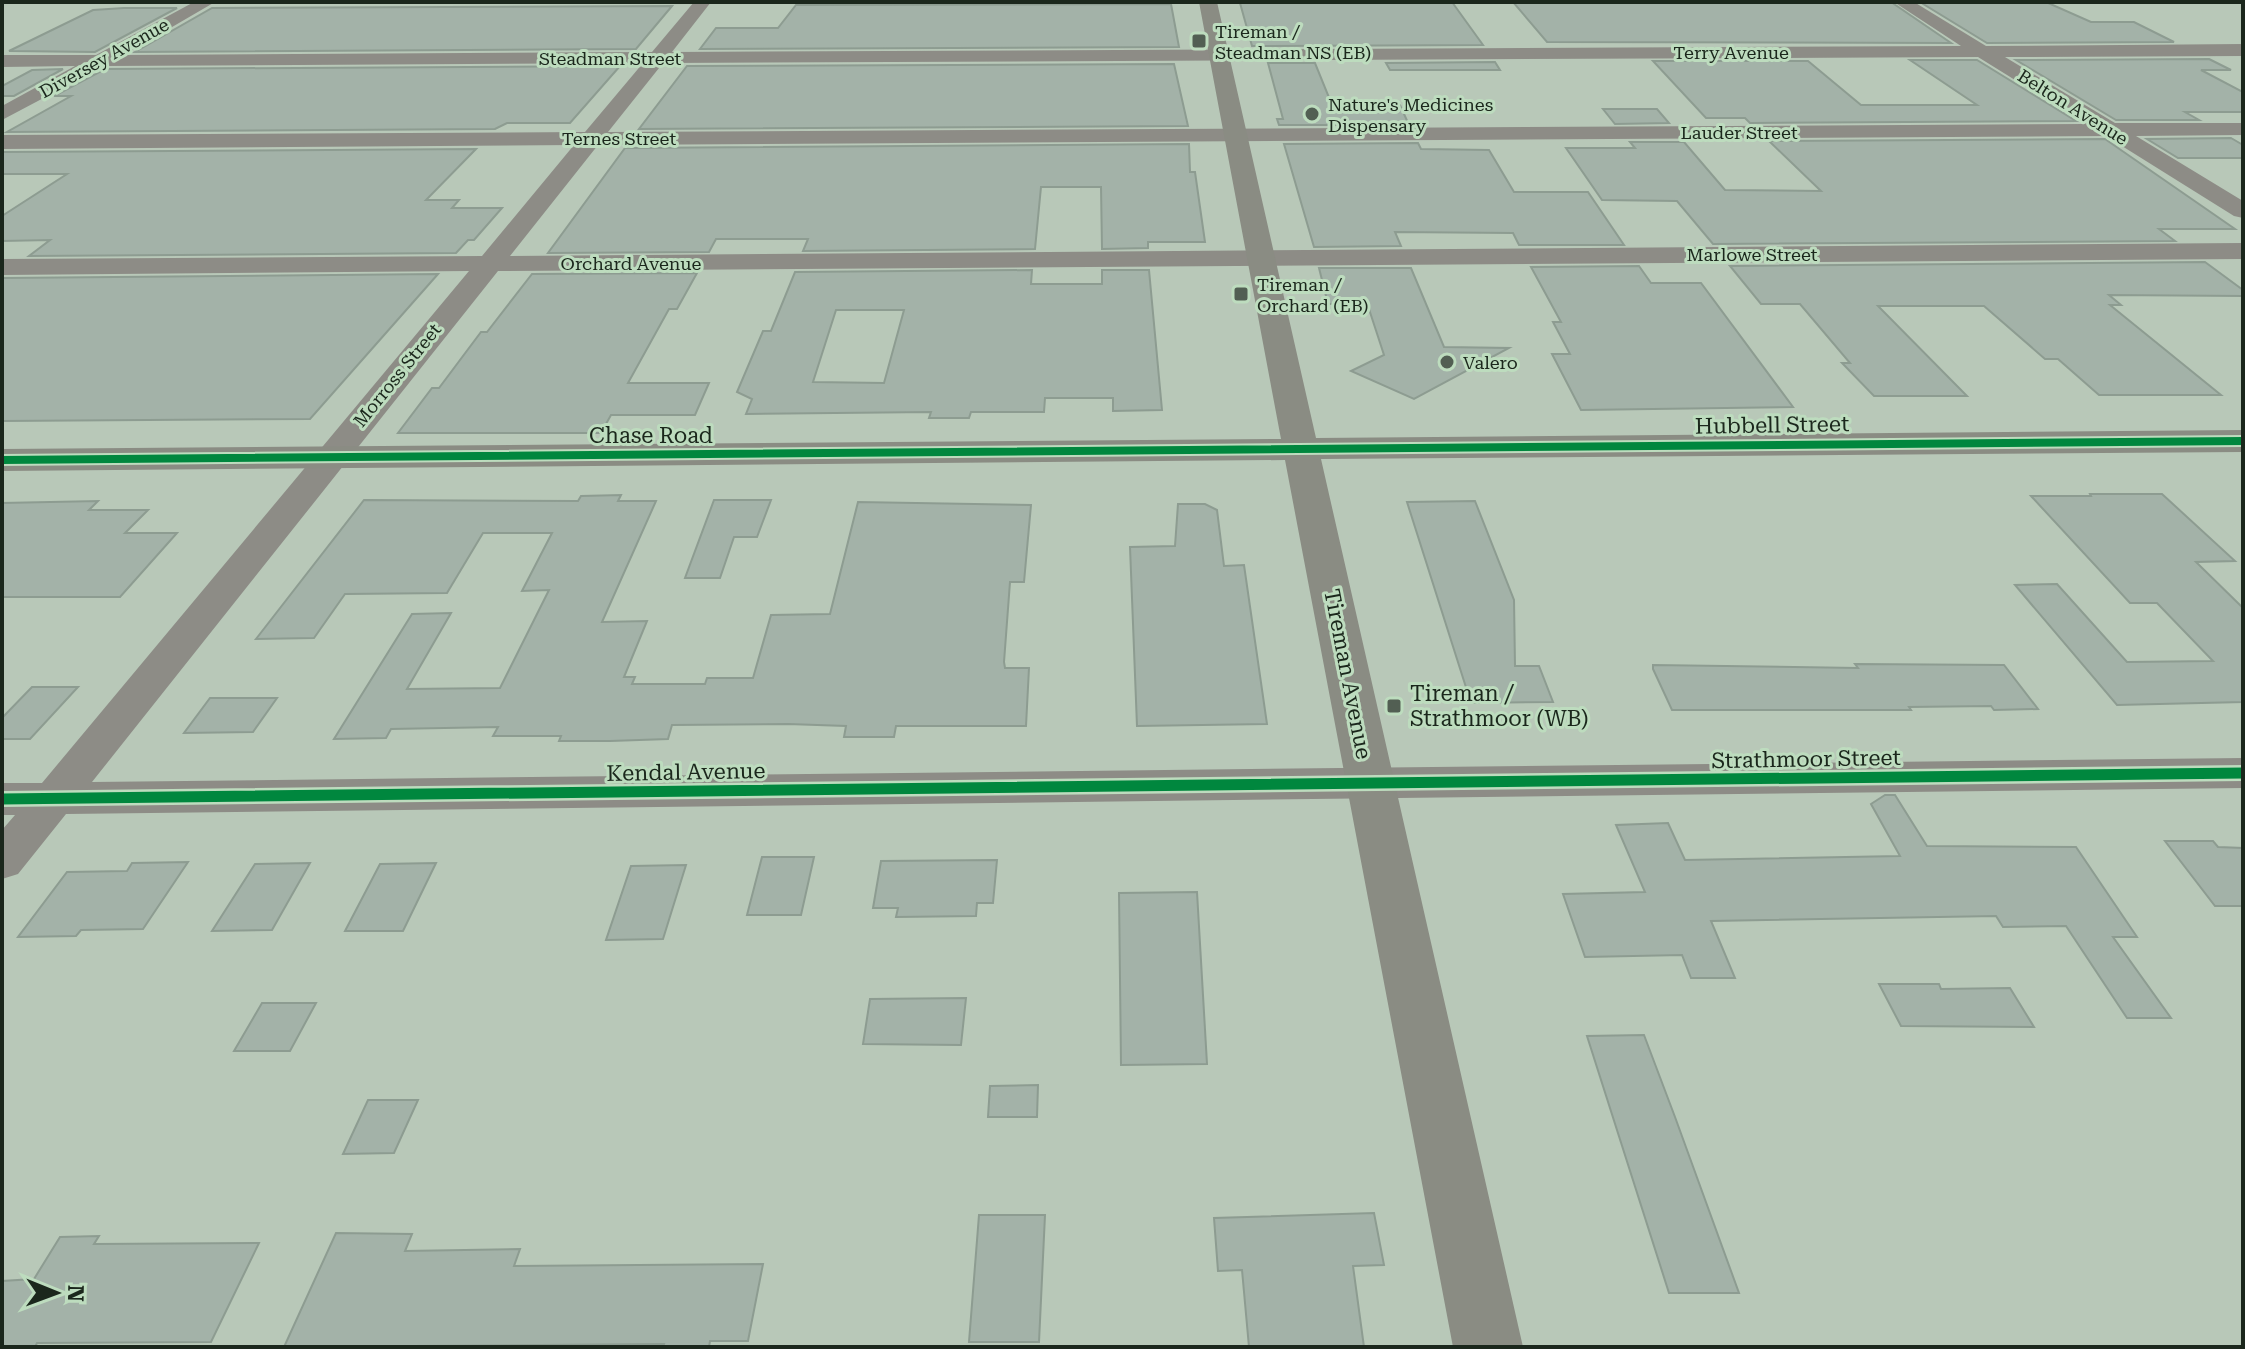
<svg xmlns="http://www.w3.org/2000/svg" width="2245" height="1349" font-family="'Roboto Serif',serif">
<style>
.building{fill:#a3b2a8;stroke:#8d9c91;stroke-width:2;fill-rule:evenodd}
.lines{fill:none;stroke-linecap:round;stroke-linejoin:round}
.street{fill:#8d8c86;fill-rule:evenodd}
.secondary{fill:#8a8c83;fill-rule:evenodd}
.cycleway-far1-casing{stroke:#bddcbe;stroke-width:12}
.cycleway-casing{stroke:#bddcbe;stroke-width:16}
.cycleway-far1{stroke:#00873e;stroke-width:8}
.cycleway{stroke:#00873e;stroke-width:11}
.poi-dot{fill:#525f53;stroke:#bddcbe;stroke-width:3}
.labels{text-anchor:middle;dominant-baseline:central;stroke-width:6;stroke-linejoin:round;paint-order:stroke}
.far-poi-label{font-size:18px;fill:#1b271c;stroke:#bddcbe;text-anchor:start}
.far-street-label{font-size:18px;fill:#1b271c;stroke:#bddcbe}
.street-label{font-size:22px;fill:#1b271c;stroke:#bddcbe}
.poi-label{font-size:22px;fill:#1b271c;stroke:#bddcbe;text-anchor:start}
</style>
<rect width="100%" height="100%" fill="#b8c8b8"/>
<g class="building">
<path d="M1452 2 1483 45 1252 46 1240 3Z"/>
<path d="M1513 2H1891L1951 43 1547 42Z"/>
<path d="M1920 2H2046L2091 22H2134L2174 42 1987 43Z"/>
<path d="M1171 4 1179 47 700 49 716 28H778L796 5Z"/>
<path d="M672 6 636 49 135 52 212 8Z"/>
<path d="M124 8H177L95 52 9 51 93 10Z"/>
<path d="M2209 59 2231 70H2201L2243 92V112H2185L2199 120H2116L2016 60Z"/>
<path d="M1910 60H1977L2076 121 1750 123 1745 118H1706L1653 61H1808L1861 105H1977Z"/>
<path d="M1495 62 1500 70H1390L1386 63Z"/>
<path d="M1268 63H1315L1332 105H1400L1409 125H1279L1277 119H1283Z"/>
<path d="M1174 64 1188 126 639 129 687 66Z"/>
<path d="M620 66 570 123H507L495 129 7 132 71 96H54L105 69Z"/>
<path d="M63 69 14 96H2V86L32 70Z"/>
<path d="M1603 109H1657L1669 123 1615 124Z"/>
<path d="M2231 138 2243 145V158H2178L2147 139Z"/>
<path d="M2105 139 2235 229H2159L2175 241 1713 244 1677 201 1602 200 1566 148H1635L1630 142H1684L1725 190 1821 191 1769 141Z"/>
<path d="M1418 143 1421 149 1489 150 1514 192H1588L1624 245H1519L1513 233 1395 232 1401 246 1314 247 1284 144Z"/>
<path d="M1189 144 1190 172H1195L1205 242H1148V248L1102 249 1101 187H1041L1035 249 803 251 808 239H716L709 252 548 253 625 148Z"/>
<path d="M476 149 426 200H459L452 208H502L474 240H468L456 253 29 256 50 240 2 241V216L67 174H2V152Z"/>
<path d="M2205 262 2243 290V296L2109 295 2121 305H2110L2221 395H2099L2058 359H2045L1984 306H1878L1967 396H1874L1842 363H1850L1800 304H1761L1730 266Z"/>
<path d="M1639 266 1651 283H1701L1793 407 1581 410 1552 354H1570L1553 322H1561L1531 267Z"/>
<path d="M1319 268H1411L1444 347 1509 348 1414 399 1351 371 1384 355 1367 303 1328 304Z"/>
<path d="M1032 270 1031 284H1102V270H1149L1162 410 1113 411V398H1045L1044 412H971L969 418H929L931 412 746 414 752 399 737 392 763 331H771L795 272ZM836 310H904L884 383 813 382Z"/>
<path d="M697 273 677 309H669L628 383H709L695 415H611L601 433H398L432 388H439L481 332H487L532 274Z"/>
<path d="M438 274 310 419 2 421V278Z"/>
<path d="M2090 494H2162L2235 561 2196 562 2243 608V702L2117 705 2015 585 2057 584 2127 662 2213 661 2157 603H2130L2031 496H2091Z"/>
<path d="M621 495 618 501H656L602 622 647 621 624 677H635L632 684H705L707 678H753L771 615 830 614 858 502 1031 505 1024 582H1010L1004 662 1005 668H1029L1026 726H896L894 737H844L846 726 788 724 672 725 668 739 610 741H559L561 736H493L498 727 391 729 386 738 334 739 412 614 451 613 407 689 500 688 549 590 522 591 552 533H483L447 593 345 594 314 638 256 639 364 500 578 501 581 496Z"/>
<path d="M714 500H771L757 537H734L720 578H685Z"/>
<path d="M98 501 89 510H148L125 533H177L120 597H2V503Z"/>
<path d="M1475 501 1514 600 1515 666H1539L1553 702 1471 703 1407 502Z"/>
<path d="M1178 504H1205L1217 510 1224 566 1244 565 1267 724 1137 726 1130 547 1175 546Z"/>
<path d="M1855 664 2004 665 2038 709 1994 710 1991 706 1909 707 1911 710H1672L1653 669V665L1858 668Z"/>
<path d="M32 687H78L30 739H2V718Z"/>
<path d="M210 698H277L253 732 184 733Z"/>
<path d="M1885 795H1895L1927 846 2076 847 2137 937H2113L2171 1018H2127L2066 926 2003 927 1996 916 1711 921 1735 978H1691L1682 955 1585 957 1563 894 1645 892 1616 825 1668 823 1685 860 1900 856 1871 804Z"/>
<path d="M2165 841H2213L2218 847 2243 848V906H2215Z"/>
<path d="M762 857H814L801 915H747Z"/>
<path d="M997 860 993 903H977L976 916 896 917 898 908H873L881 861Z"/>
<path d="M188 862 143 929 81 930 76 936 18 937 67 872 127 871 132 863Z"/>
<path d="M310 863 272 930 212 931 255 864Z"/>
<path d="M436 863 403 931H345L380 864Z"/>
<path d="M686 865 663 939 606 940 631 866Z"/>
<path d="M1197 892 1207 1064 1121 1065 1119 893Z"/>
<path d="M1879 984H1939L1941 989 2010 988 2034 1027 1901 1026Z"/>
<path d="M966 998 961 1045 863 1044 870 999Z"/>
<path d="M262 1003H316L290 1051H234Z"/>
<path d="M1644 1035 1675 1117 1739 1293H1669L1587 1036Z"/>
<path d="M1038 1085 1037 1117H988L990 1086Z"/>
<path d="M368 1100H418L394 1153 343 1154Z"/>
<path d="M1374 1213 1384 1265 1353 1266 1364 1347H1249L1242 1270 1218 1271 1214 1218Z"/>
<path d="M979 1215H1045L1039 1342H969Z"/>
<path d="M336 1233 412 1234 405 1251 520 1249 514 1266 763 1264 748 1341H710L709 1347H663L664 1344 284 1347Z"/>
<path d="M99 1236 94 1244 259 1243 211 1342 37 1343 35 1347H2V1281L34 1279 60 1237Z"/>
</g>
<g class="lines">
<path class="street" d="M194 2H215L124 55 652 52 694 2H711L672 52 1961 46 1894 2H1914L1986 46 2243 44V56L2005 57 2115 123H2243V135L2136 136 2243 201V218L2234 216 2106 136 598 145 510 256 2243 243V259L498 271 92 782 2243 758V788L66 814 18 874 2 879V830L15 815H2V783H42L469 271 2 275V259L482 256 574 145 2 149V135L585 132 643 63 104 66 2 120V106L75 66 2 67V55H96ZM1978 57 2086 124 608 132 663 63Z"/>
<path class="secondary" d="M1199 2H1217L1316 438 2243 430V452L1321 459 1523 1347H1453L1285 460 2 471V449L1281 439Z"/>
<g class="cycleway-far1-casing">
<path id="cycleway-far1" d="M2 460 2243 441"/>
</g>
<g class="cycleway-casing">
<path id="cycleway" d="M2 799 2243 773"/>
</g>
<use href="#cycleway-far1" class="cycleway-far1"/>
<use href="#cycleway" class="cycleway"/>
</g>
<g class="poi-dot">
<rect x="1191" y="33" width="16" height="16" rx="4"/>
<circle cx="1312" cy="114" r="8"/>
<rect x="1233" y="286" width="16" height="16" rx="4"/>
<circle cx="1447" cy="362" r="8"/>
<rect x="1386" y="698" width="16" height="16" rx="4"/>
</g>
<g class="labels">
<g class="far-poi-label">
<text x="1215" y="31">Tireman /<tspan x="1215" dy="21">Steadman NS (EB)</tspan></text>
<text x="1328" y="104">Nature's Medicines<tspan x="1328" dy="21">Dispensary</tspan></text>
<text x="1257" y="284">Tireman /<tspan x="1257" dy="21">Orchard (EB)</tspan></text>
<text x="1463" y="362">Valero</text>
</g>
<g class="far-street-label">
<text x="1731" y="52">Terry Avenue</text>
<text transform="translate(104 58) rotate(-29)">Diversey Avenue</text>
<text x="610" y="58">Steadman Street</text>
<text transform="translate(2073 107) rotate(32)">Belton Avenue</text>
<text x="1739" y="132">Lauder Street</text>
<text x="619" y="138">Ternes Street</text>
<text x="1752" y="254">Marlowe Street</text>
<text x="631" y="263">Orchard Avenue</text>
<text transform="translate(397 375) rotate(-51)">Morross Street</text>
</g>
<g class="street-label">
<text transform="translate(1772 425) rotate(-1)">Hubbell Street</text>
<text x="651" y="435">Chase Road</text>
<text transform="translate(1348 674) rotate(79)">Tireman Avenue</text>
<text transform="translate(1806 759) rotate(-1)">Strathmoor Street</text>
<text transform="translate(686 772) rotate(-1)">Kendal Avenue</text>
</g>
<g class="poi-label">
<text x="1410" y="693">Tireman /<tspan x="1410" dy="25">Strathmoor (WB)</tspan></text>
</g>
</g>
<rect width="2245" height="1349" fill="none" stroke="#1b271c" stroke-width="8"/>
<g transform="translate(56 1293) rotate(91)" stroke="#bddcbe" stroke-width="6" paint-order="stroke">
<path d="M0-6L14 30L0 20L-14 30Z" fill="#1b271c"/>
<text y="-12" font-size="22" font-weight="bold" text-anchor="middle" fill="#1b271c">N</text>
</g>
</svg>
